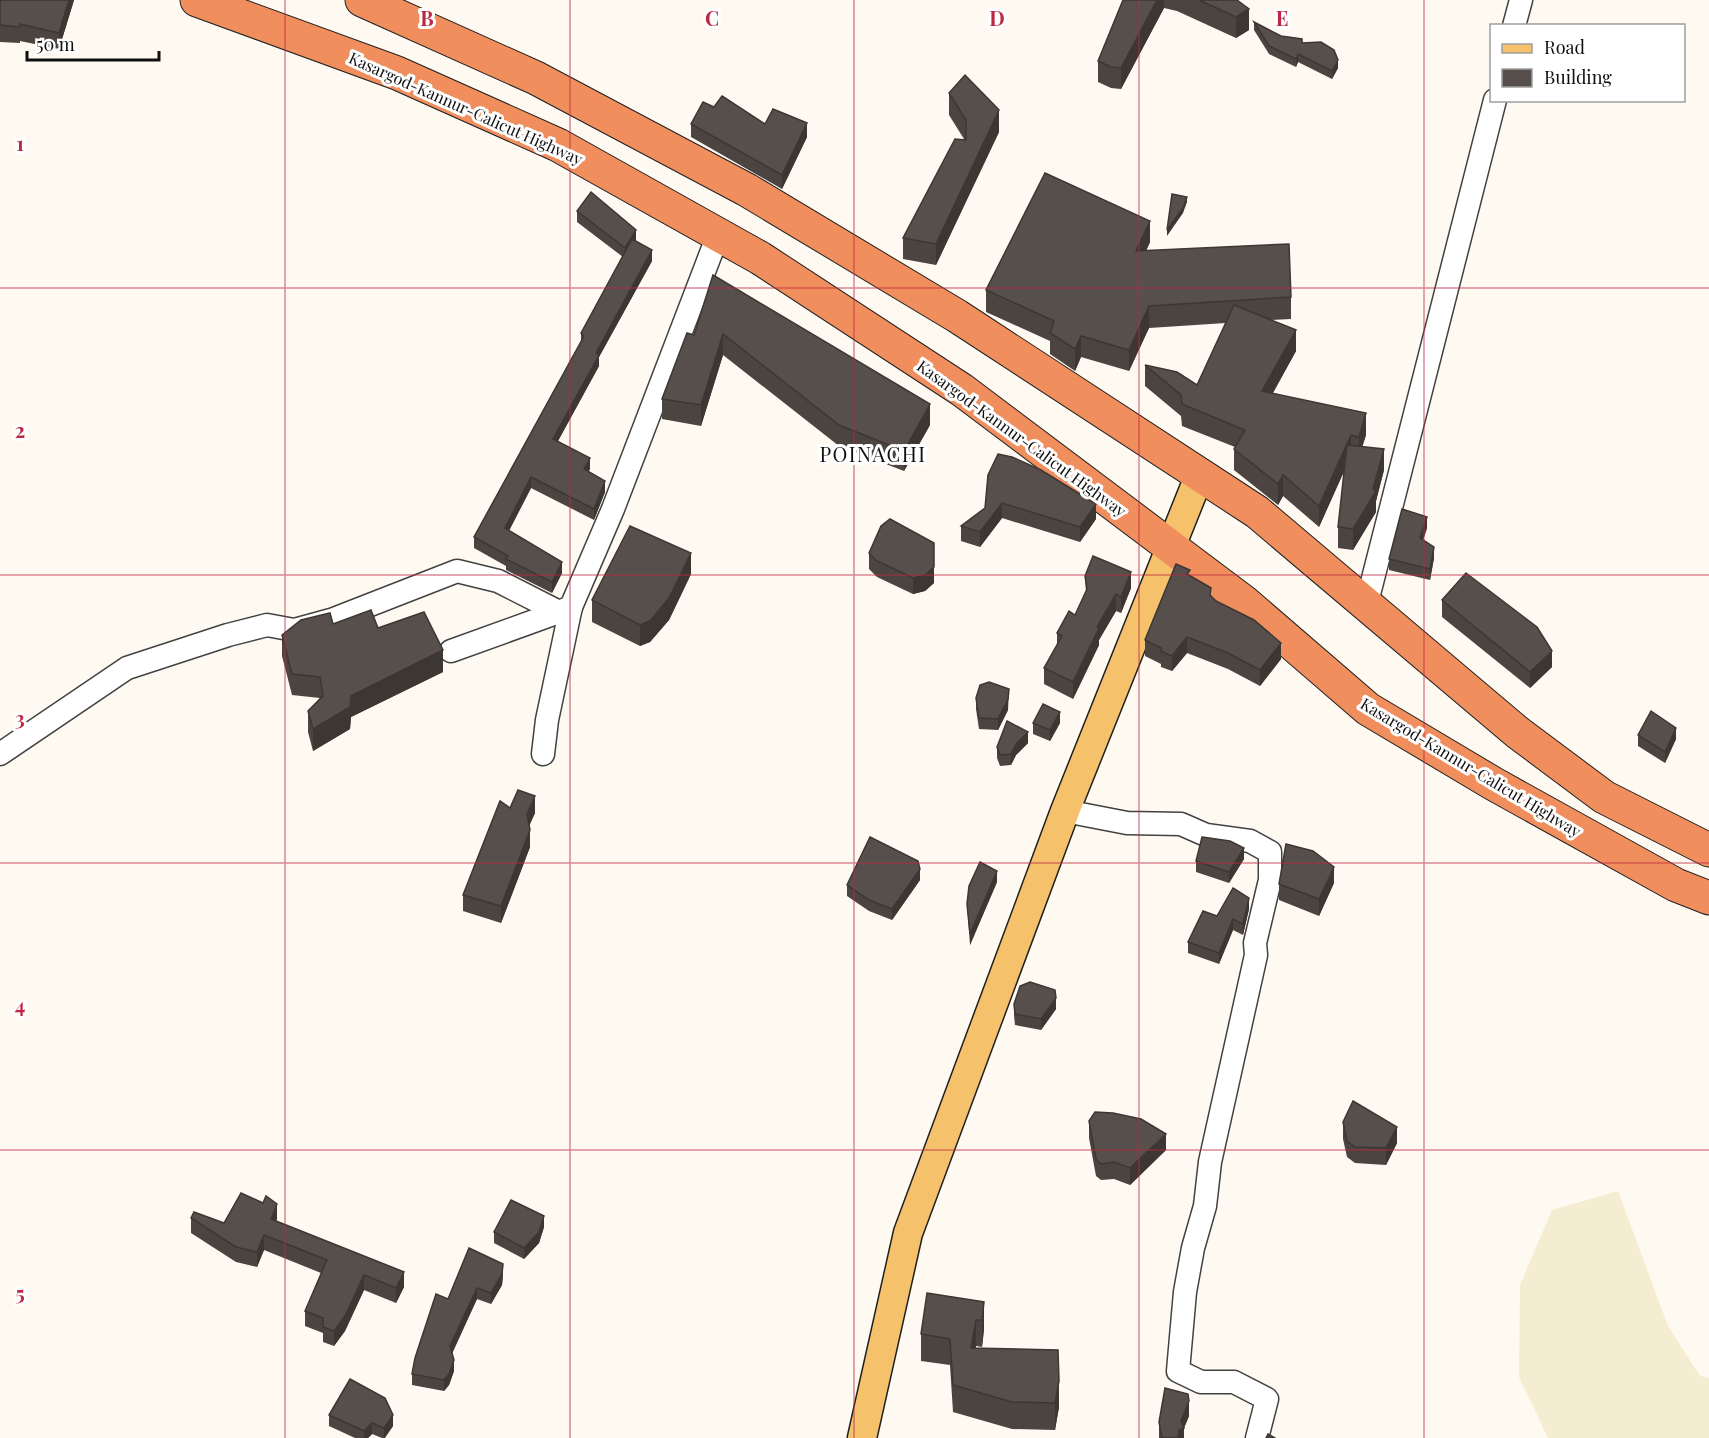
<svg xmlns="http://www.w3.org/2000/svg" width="1709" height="1438" font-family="'Playfair Display',serif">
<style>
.farmland{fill:#f4edd2}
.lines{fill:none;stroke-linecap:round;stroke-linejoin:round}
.minor-casing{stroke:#424242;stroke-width:25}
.major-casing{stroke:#202020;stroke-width:31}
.highway-casing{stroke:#202020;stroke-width:35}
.minor{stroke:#fff;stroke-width:22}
.major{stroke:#f5c26b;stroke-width:28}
.highway{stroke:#f18e5d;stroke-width:33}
.wall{fill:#4b4440}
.shaded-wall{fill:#3d3734}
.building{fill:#574f4b;stroke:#3d3734;stroke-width:1.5}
.grid{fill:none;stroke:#bc2943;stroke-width:1.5;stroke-opacity:0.55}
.labels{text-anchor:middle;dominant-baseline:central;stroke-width:6;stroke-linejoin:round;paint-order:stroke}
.street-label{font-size:16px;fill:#0f0f0f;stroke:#fff}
.quarter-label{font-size:20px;letter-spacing:1.5px;fill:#0f0f0f;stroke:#fff}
.grid-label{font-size:20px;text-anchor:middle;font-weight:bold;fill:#bc2943;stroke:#fff;stroke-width:6;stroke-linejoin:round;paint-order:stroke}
</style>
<rect width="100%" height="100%" fill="#fffaf1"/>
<path class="farmland" d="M1618 1191 1668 1326 1700 1376 1709 1378V1438H1548L1519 1377 1520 1285 1552 1210Z"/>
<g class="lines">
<g class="minor-casing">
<g id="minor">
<path d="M1514 26 1521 0"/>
<path d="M1366 606 1495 100"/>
<path d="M451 651 559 612"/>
<path d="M0 754 127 668 228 635 267 625 294 630 334 619 457 571 498 581 559 612 571 607 613 509 718 235"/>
<path d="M543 754 547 720 571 607"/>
<path d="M1065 811 1127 823 1181 824 1206 835 1250 841 1270 852V880L1255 943 1256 955 1210 1162 1205 1206 1193 1248 1185 1292 1178 1371 1201 1382H1234L1267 1399 1257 1438"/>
</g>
</g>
<g class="major-casing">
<path id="major" d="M862 1438 908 1233 1065 811 1200 474"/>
</g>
<g class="highway-casing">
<g id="highway">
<path d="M197 0 397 73 558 145 760 258 962 390 1244 602 1368 709 1494 784 1676 885 1709 898"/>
<path d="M362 0 536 78 747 190 957 316 1257 512 1517 732 1604 797 1709 850"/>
</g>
</g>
<use href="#minor" class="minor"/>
<use href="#major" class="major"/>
<use href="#highway" class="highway"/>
</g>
<g class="wall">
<path d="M0 0H74L59 49 20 41V43L0 42Z"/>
<path d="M1123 0H1237L1249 30 1236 38 1177 11 1164 8 1121 89 1111 88 1098 82V61Z"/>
<path d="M1254 22 1281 36 1302 43 1338 68 1332 79 1298 62 1296 67 1269 54 1254 30Z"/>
<path d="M949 93 999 132 936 265 903 259V238L964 139 949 115Z"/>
<path d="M714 107 807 137 782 189 691 137V124Z"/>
<path d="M577 211 636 241 652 261 599 357V366L558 441 590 469 588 472 605 492 594 520 531 488 509 530 562 573 552 593 506 570V566L474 548V537L581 342V333L623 257 577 222Z"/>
<path d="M1150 242 1146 251 1291 297V319L1271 320 1296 351 1273 393 1366 435 1362 446 1384 470 1376 501V512L1353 550 1338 548V527L1344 471 1319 527 1283 496 1278 505 1234 470V449L1235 447 1182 426 1181 416 1145 386V365L1197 385 1226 323 1149 328 1129 371 1081 357 1075 371 1050 354V341L986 312V290Z"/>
<path d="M713 275 930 425 904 471 839 446 723 355 701 426 662 419V399L694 335Z"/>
<path d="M988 475 1096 519 1080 542 1002 518 980 547 961 541V526L985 508Z"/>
<path d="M1427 528 1423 540 1434 558 1430 580 1389 570V559Z"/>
<path d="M869 553 934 583 925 591 913 594 877 577 869 569Z"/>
<path d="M1176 564 1190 575 1211 596 1281 659 1260 686 1228 669 1187 653 1172 671 1161 667V664L1145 656V640Z"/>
<path d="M691 574 669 620 650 642 640 646 592 622V600Z"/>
<path d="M1085 576 1131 588 1121 613 1116 611 1099 640V645L1073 699 1044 684V668L1057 644V633L1075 615 1086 593Z"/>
<path d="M1442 600 1552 667 1530 688 1442 617Z"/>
<path d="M333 624 378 628 443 672 351 717 350 729 313 751 308 732V711L320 698 292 695 282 656V635Z"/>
<path d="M976 698 1008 710 998 730 979 729 976 709Z"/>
<path d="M1033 723H1060L1050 741 1033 734Z"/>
<path d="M1638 735 1676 739 1665 763 1638 746Z"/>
<path d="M1028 743 1016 755 1011 765 1000 766 997 758V747Z"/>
<path d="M510 808 535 813 529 825 530 847 501 923 463 911V895Z"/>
<path d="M1244 859 1229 883 1196 872V861Z"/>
<path d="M920 880 892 920 869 911 847 896V885Z"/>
<path d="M997 882 970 945 967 904Z"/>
<path d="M1334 883 1319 916 1279 900V884Z"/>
<path d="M1249 909 1243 935 1233 930 1219 964 1188 953V942L1217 916Z"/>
<path d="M1014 1004 1056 1009 1041 1030 1015 1025 1014 1015Z"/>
<path d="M1089 1121 1166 1150 1130 1185 1114 1179 1101 1180 1096 1176 1089 1138Z"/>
<path d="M1343 1122 1397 1143 1386 1165 1355 1163 1347 1157 1343 1139Z"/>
<path d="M191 1218 224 1223 277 1219 276 1221 404 1287 396 1303 364 1290 345 1331 334 1346 323 1342V1333L305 1326V1311L321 1273 264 1250 257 1267 236 1262 191 1233Z"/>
<path d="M544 1227 539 1243 524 1259 494 1243V1232Z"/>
<path d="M503 1275 502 1285 491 1304 477 1299 452 1354 454 1371 449 1385 444 1391 412 1385V1374L448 1299Z"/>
<path d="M984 1302V1329L982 1347 976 1346V1348L1058 1350 1059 1407 1055 1430 1012 1429 953 1412 950 1365 921 1361V1334Z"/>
<path d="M329 1415 393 1426 385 1438H382L372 1434 368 1438H355L329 1426Z"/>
<path d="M1189 1416 1184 1428V1438H1159V1422Z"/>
</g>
<g class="shaded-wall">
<path d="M69 0H74L59 49V33Z"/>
<path d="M1157 0H1164V8L1121 89V68Z"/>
<path d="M1249 9V30L1236 38V17Z"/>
<path d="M1298 54V62L1296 67V59Z"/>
<path d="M1338 60V68L1332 79V71Z"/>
<path d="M999 110V132L936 265V244Z"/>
<path d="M807 123V137L782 189V175Z"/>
<path d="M1187 197V202L1183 213 1167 236V230Z"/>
<path d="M1150 221V242L1136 273V251Z"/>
<path d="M636 230V241L625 259V248Z"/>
<path d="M652 250V261L599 357V366L553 450V439L596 353Z"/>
<path d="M1149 306V328L1129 371V350Z"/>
<path d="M1296 330V351L1262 412V391Z"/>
<path d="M723 334V355L701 426V405Z"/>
<path d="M1081 336V357L1075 371V349Z"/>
<path d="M930 404V425L904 471V451Z"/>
<path d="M1366 413V435L1359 458V437Z"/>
<path d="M1351 435V456L1319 527V506Z"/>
<path d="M1384 449V470L1376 501V512L1353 550V529L1373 489Z"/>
<path d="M590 458V469L584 480V469Z"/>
<path d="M1283 475V496L1278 505V484Z"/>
<path d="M531 477V488L505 539V528Z"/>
<path d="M605 481V492L594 520V509Z"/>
<path d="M1002 503V518L980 547V532Z"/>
<path d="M1096 504V519L1080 542V527Z"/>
<path d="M1427 517V528L1420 549V538Z"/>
<path d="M1434 547V558L1430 580V569Z"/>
<path d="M691 553V574L669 620 650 642 640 646V625Z"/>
<path d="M562 562V573L552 593V582Z"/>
<path d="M934 567V583L925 591 913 594V578Z"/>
<path d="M1131 572V588L1121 613V597Z"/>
<path d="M1116 594V611L1099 640V645L1073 699V682L1097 627Z"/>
<path d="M1187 637V653L1172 671V656Z"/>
<path d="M1281 643V659L1260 686V670Z"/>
<path d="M443 650V672L351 717 350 729 313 751V729L351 696Z"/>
<path d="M1552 651V667L1530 688V672Z"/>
<path d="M1009 689 1008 710 998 730V719Z"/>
<path d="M1060 712V723L1050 741V730Z"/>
<path d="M1676 728V739L1665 763V752Z"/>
<path d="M1028 732V743L1016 755 1011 765V754L1016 744Z"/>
<path d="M535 796V813L527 831V814Z"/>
<path d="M530 830V847L501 923V906Z"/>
<path d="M1244 848V859L1229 883V872Z"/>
<path d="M1334 867V883L1319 916V899Z"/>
<path d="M920 869V880L892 920V909Z"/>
<path d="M997 871V882L970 945V934Z"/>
<path d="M1249 898V909L1243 935V924Z"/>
<path d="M1233 919V930L1219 964V953Z"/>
<path d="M1056 998V1009L1041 1030V1019Z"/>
<path d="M1397 1127V1143L1386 1165V1148Z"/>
<path d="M1166 1134V1150L1130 1185V1168Z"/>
<path d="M277 1204V1219L271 1234V1219Z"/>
<path d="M544 1216V1227L539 1243 524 1259V1248Z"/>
<path d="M264 1235V1250L257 1267V1252Z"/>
<path d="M503 1264V1275L502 1285 491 1304V1293Z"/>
<path d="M404 1272V1287L396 1303V1288Z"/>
<path d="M364 1275V1290L345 1331 334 1346V1331Z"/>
<path d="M477 1288V1299L450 1357V1346Z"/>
<path d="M984 1302V1329L982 1347V1320Z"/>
<path d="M976 1320V1346L971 1375V1348Z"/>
<path d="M454 1360V1371L449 1385 444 1391V1380Z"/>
<path d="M1059 1381V1407L1055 1430V1403Z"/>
<path d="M1189 1401V1416L1184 1428V1438H1178L1181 1421Z"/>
<path d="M393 1415V1426L384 1438V1428Z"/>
<path d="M372 1423V1434L368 1438H364V1431Z"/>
</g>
<g class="building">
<path d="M0 0H69L59 33 20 24V27L0 25Z"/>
<path d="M1123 0H1157L1121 68 1111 67 1098 61Z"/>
<path d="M1199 0H1237L1249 9 1236 17Z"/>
<path d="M1254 22 1281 36 1302 39V43L1321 42 1334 50 1338 60 1332 71 1298 54 1296 59 1269 46Z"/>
<path d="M965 75 999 110 936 244 903 238 955 139 966 140V120L949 93Z"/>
<path d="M722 96 765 124 773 109 807 123 782 175 691 124 703 102 714 107Z"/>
<path d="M1045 173 1150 221 1136 251 1289 244 1291 297 1149 306 1129 350 1081 336 1075 349 1050 333 1054 321 986 290Z"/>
<path d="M591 192 636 230 625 248 577 211Z"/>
<path d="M1172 194 1187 197 1183 208 1167 230Z"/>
<path d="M632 239 652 250 596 353 599 355 553 439 590 458 584 469 605 481 594 509 531 477 505 528 562 562 552 582 506 559 508 556 474 537 584 336 581 333Z"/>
<path d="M713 275 930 404 904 451 839 425 723 334 701 405 662 399 687 333 694 335Z"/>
<path d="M1234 305 1296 330 1262 391 1366 413 1359 437 1351 435 1319 506 1283 475 1278 484 1234 449 1245 430 1182 404 1181 395 1145 365 1177 372 1197 385Z"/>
<path d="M1347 445 1384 449 1373 489 1376 491 1353 529 1338 527Z"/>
<path d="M998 454 1012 457 1041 470 1096 504 1080 527 1002 503 980 532 961 526 985 508 988 475Z"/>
<path d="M1402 509 1427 517 1420 538 1434 547 1430 569 1389 559Z"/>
<path d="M890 519 934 543V567L925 575 913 578 877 561 869 553 881 526Z"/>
<path d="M630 526 691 553 669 598 650 621 640 625 592 600Z"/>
<path d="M1093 556 1131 572 1121 597 1116 594 1097 627 1099 628 1073 682 1044 668 1062 636 1057 633 1069 611 1075 615 1087 589 1085 576Z"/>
<path d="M1176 564 1190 570 1187 574 1211 588 1210 595 1216 601 1254 620 1281 643 1260 670 1228 653 1187 637 1172 656 1161 651V648L1145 640Z"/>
<path d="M1466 573 1537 627 1552 651 1530 672 1442 600Z"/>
<path d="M371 610 378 628 424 612 443 650 351 696 350 707 313 729 308 711 323 696 320 677 292 674 282 635 301 620 330 613 333 624Z"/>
<path d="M989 682 1009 689 1008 699 998 719 979 718 976 698 980 685Z"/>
<path d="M1043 704 1060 712 1050 730 1033 723Z"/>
<path d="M1651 711 1676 728 1665 752 1638 735Z"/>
<path d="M1007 721 1028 732 1016 744 1011 754 1000 755 997 747Z"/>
<path d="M518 790 535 796 527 814 530 830 501 906 463 895 500 801 510 808Z"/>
<path d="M870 837 918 861 920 869 892 909 869 900 847 885Z"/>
<path d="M1202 837 1230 841 1244 848 1229 872 1196 861Z"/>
<path d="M1286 844 1313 851 1334 867 1319 899 1279 884Z"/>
<path d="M980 862 997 871 970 934 967 904 969 886Z"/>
<path d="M1233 888 1249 898 1243 924 1233 919 1219 953 1188 942 1203 911 1217 916Z"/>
<path d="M1030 982 1055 990 1056 998 1041 1019 1015 1014 1014 1004 1020 986Z"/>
<path d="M1353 1101 1397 1127 1386 1148 1355 1147 1347 1141 1343 1122Z"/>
<path d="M1095 1112 1113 1113 1141 1119 1166 1134 1130 1168 1114 1162 1101 1164 1096 1159 1089 1121Z"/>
<path d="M241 1193 263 1203 266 1196 277 1204 271 1219 404 1272 396 1288 364 1275 345 1316 334 1331 323 1327V1318L305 1311 327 1260 264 1235 257 1252 236 1247 191 1218 194 1212 224 1223Z"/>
<path d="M511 1200 544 1216 539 1232 524 1248 494 1232Z"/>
<path d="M469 1248 503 1264 502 1274 491 1293 477 1288 450 1346 454 1360 449 1374 444 1380 412 1374 415 1358 436 1294 448 1299Z"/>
<path d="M927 1293 984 1302 982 1320H976L971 1348 1058 1350 1059 1381 1055 1403 1012 1402 953 1385 950 1339 921 1334Z"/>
<path d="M350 1379 385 1398 393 1415 384 1428 372 1423 364 1431 329 1415Z"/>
<path d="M1165 1388 1188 1394 1189 1401 1181 1421 1184 1428 1179 1430 1178 1438H1162L1159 1422Z"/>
<path d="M1268 1434 1275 1438H1266Z"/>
</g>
<path class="grid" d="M285 0V1438M570 0V1438M854 0V1438M1139 0V1438M1424 0V1438M0 288H1709M0 575H1709M0 863H1709M0 1150H1709"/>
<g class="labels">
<g class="street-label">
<text transform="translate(466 108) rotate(24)">Kasargod-Kannur-Calicut Highway</text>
<text transform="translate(1022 438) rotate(36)">Kasargod-Kannur-Calicut Highway</text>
<text transform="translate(1471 767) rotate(31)">Kasargod-Kannur-Calicut Highway</text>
</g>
<g class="quarter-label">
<text x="873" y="453">POINACHI</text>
</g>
</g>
<g class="grid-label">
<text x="427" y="26">B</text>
<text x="712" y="26">C</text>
<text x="997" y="26">D</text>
<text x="1282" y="26">E</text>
<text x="20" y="151">1</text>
<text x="20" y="438">2</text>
<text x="20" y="726">3</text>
<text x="20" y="1013">4</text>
<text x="20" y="1301">5</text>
</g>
<rect x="1490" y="24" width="195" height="78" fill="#ffffff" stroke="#9f9f9f" stroke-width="1.5"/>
<rect x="1502" y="44" width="30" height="9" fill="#f5c26b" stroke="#9f9f9f" stroke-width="1.5"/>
<text x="1544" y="54" font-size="18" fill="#0f0f0f">Road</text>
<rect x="1502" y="69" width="30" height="18" fill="#574f4b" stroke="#9f9f9f" stroke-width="1.5"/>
<text x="1544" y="84" font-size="18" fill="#0f0f0f">Building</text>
<path d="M27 51v9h132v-9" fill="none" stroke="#0f0f0f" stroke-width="3"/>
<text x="36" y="51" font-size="18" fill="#0f0f0f" stroke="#ffffff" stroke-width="4.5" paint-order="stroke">50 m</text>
</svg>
